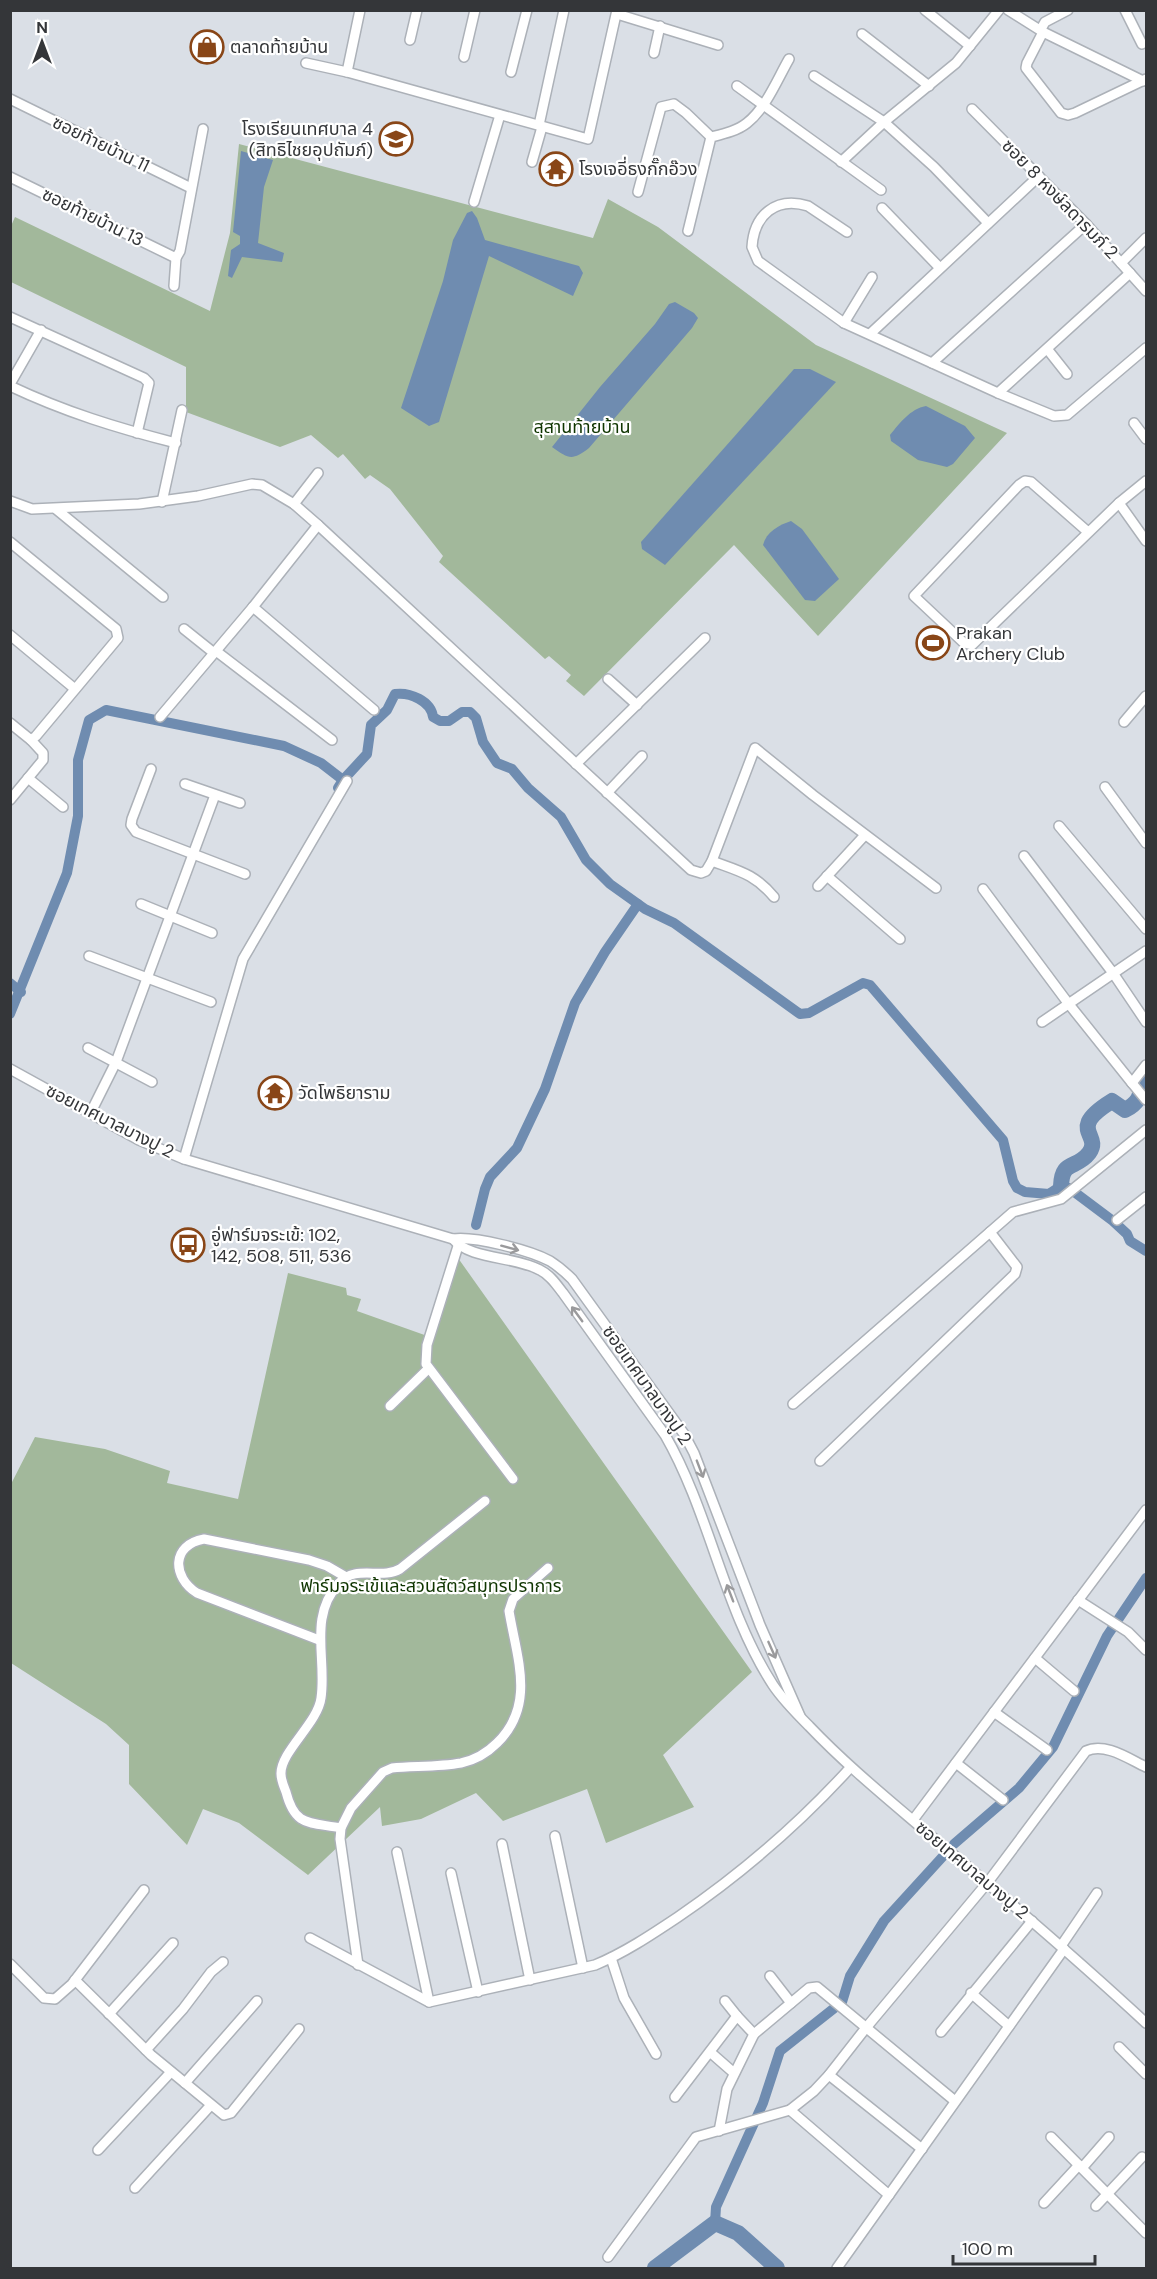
<svg xmlns="http://www.w3.org/2000/svg" width="1157" height="2279" font-family="'DM Sans','Noto Sans Thai',sans-serif">
<style>
.green{fill:#a2b89b}
.water{fill:#6f8cb0}
.lines{fill:none;stroke-linecap:round;stroke-linejoin:round}
.canal{stroke:#6f8cb0;stroke-width:10}
.river{stroke:#6f8cb0;stroke-width:16}
.minor-casing{stroke:#acb1b8;stroke-width:12}
.minor{stroke:#fff;stroke-width:9}
.oneway{stroke:#9a9a9c}
.labels{text-anchor:middle;dominant-baseline:central;stroke-width:4.5;stroke-linejoin:round;paint-order:stroke}
.poi-label{font-size:18px;fill:#343639;stroke:#fff;text-anchor:start}
.street-label{font-size:18px;fill:#343639;stroke:#fff}
.park-label{font-size:18px;fill:#0f3500;stroke:#fff}
</style>
<rect width="100%" height="100%" fill="#dadfe6"/>
<g class="green">
<path d="M239 144 593 238 608 199 658 227 816 345 1007 433 818 636 734 545 584 696 566 681 571 675 549 656 545 659 439 562 443 556 390 489 370 475 365 479 343 454 338 458 311 435 280 447 186 412V367L11 282V226L15 217 210 311 230 233Z"/>
<path d="M458 1258 752 1672 663 1755 694 1807 606 1843 587 1789 503 1821 476 1793 421 1819 382 1826 380 1807 308 1875 239 1823 203 1809 187 1845 129 1784V1745L106 1724 11 1663 10 1486 35 1437 105 1449 170 1471 167 1483 238 1499 288 1273 346 1288 347 1295 361 1299 357 1311 433 1338Z"/>
</g>
<g class="water">
<path d="M241 151 273 160 264 187 258 243 284 253 282 262 242 257 232 278 228 276 231 250 240 244V236L233 232Z"/>
<path d="M472 211 477 218 485 240 579 266 583 273 573 296 489 256 439 422 429 426 401 408 443 281 453 240 467 213Z"/>
<path d="M675 302 694 313 698 318 692 328 589 448C572 461 569 459 552 447L600 387 655 324 669 304Z"/>
<path d="M794 369H810L836 382 665 565 642 549 641 542Z"/>
<path d="M926 406 965 426 975 438 953 464 947 467 918 460 891 441 890 435C900 423 910 409 926 406Z"/>
<path d="M791 521 802 529 839 579 815 601 805 600 763 545C766 532 779 525 791 521Z"/>
</g>
<g class="lines">
<g class="canal">
<path d="M338 788 343 780 367 754 371 725 387 710 395 694C410 692 431 701 433 717L440 721H449L462 712H470L476 718 483 742 497 763 512 769 528 788 561 817 586 860 610 884 645 909 674 923 800 1014 809 1013 863 983 870 985 1003 1140 1013 1181 1017 1188 1025 1192 1049 1194 1061 1186 1069 1188 1113 1221 1127 1234 1130 1241 1146 1251"/>
<path d="M10 983 21 992"/>
<path d="M10 1014 67 873 78 816V760L89 720 106 710 284 746 321 763 343 780"/>
<path d="M476 1225 485 1189 490 1177 517 1148 545 1089 575 1003 605 952 638 904"/>
<path d="M954 1844 1019 1788 1053 1747 1107 1636 1146 1578"/>
<path d="M715 2223 716 2207 763 2103 780 2051 842 2002 850 1976 884 1921 946 1853"/>
</g>
<g class="river">
<path d="M1061 1186C1062 1159 1076 1170 1089 1153 1103 1134 1065 1130 1112 1101L1125 1110C1146 1099 1138 1089 1146 1071"/>
<path d="M655 2268 715 2223 738 2233 777 2268"/>
</g>
<g class="minor-casing">
<g id="minor">
<path d="M925 10 970 46"/>
<path d="M1008 10 1043 32 1143 81"/>
<path d="M1125 10 1142 44"/>
<path d="M617 14 718 45"/>
<path d="M1041 29 1045 22 1068 10"/>
<path d="M1043 32 1027 63 1026 68 1061 113 1068 115 1075 113 1146 79"/>
<path d="M862 34 929 86"/>
<path d="M410 40 417 10"/>
<path d="M654 53 660 26"/>
<path d="M464 57 475 10"/>
<path d="M306 63 347 72 588 139 617 10"/>
<path d="M347 72 360 10"/>
<path d="M511 72 527 10"/>
<path d="M814 76 884 122 934 167 988 223"/>
<path d="M737 86 881 190"/>
<path d="M10 99 191 188"/>
<path d="M972 109 1086 224 1146 291"/>
<path d="M539 125 564 10"/>
<path d="M532 162 542 127"/>
<path d="M841 162 884 122 956 63 999 10"/>
<path d="M10 177 176 258"/>
<path d="M638 192 661 107 674 104 686 113 711 137"/>
<path d="M474 202 500 115"/>
<path d="M882 208 939 267"/>
<path d="M688 231 711 137C723 134 737 131 747 123 766 108 777 80 789 59"/>
<path d="M847 232 808 206C776 196 754 215 752 247L758 261 844 323 998 393 1054 416 1067 415 1146 348"/>
<path d="M1121 263 1146 238"/>
<path d="M174 286 176 258 180 251 203 129"/>
<path d="M10 317 144 378 149 383 137 433"/>
<path d="M844 323 872 277"/>
<path d="M870 334 1039 176"/>
<path d="M1048 350 1067 374"/>
<path d="M932 363 1086 224"/>
<path d="M10 384 41 330"/>
<path d="M10 386C65 412 117 428 176 443"/>
<path d="M998 393 1130 273"/>
<path d="M1134 423 1146 439"/>
<path d="M10 501 32 509 139 504 198 496 252 484 262 485 294 504 318 525 691 870 701 873 706 871 712 861 755 748 813 795 936 888"/>
<path d="M162 502 182 410"/>
<path d="M1119 503 1146 541"/>
<path d="M294 504 318 473"/>
<path d="M56 509 163 597"/>
<path d="M1088 532 1031 482 1025 481 1019 485 914 596 964 643 972 645 1119 503 1146 481"/>
<path d="M10 542 116 629 118 638 36 736 31 740 10 723"/>
<path d="M253 607 374 710"/>
<path d="M184 629 214 653"/>
<path d="M10 635 75 689"/>
<path d="M216 651 332 740"/>
<path d="M608 679 637 705"/>
<path d="M160 717 253 607 318 525"/>
<path d="M1124 722 1146 696"/>
<path d="M576 764 705 638"/>
<path d="M151 769 132 819 131 825 136 832 245 874"/>
<path d="M28 778 63 807"/>
<path d="M185 784 240 803"/>
<path d="M1105 787 1146 843"/>
<path d="M607 793 642 756"/>
<path d="M10 800 43 760V753L31 740"/>
<path d="M1059 826 1146 929"/>
<path d="M1024 856 1113 973 1146 1022"/>
<path d="M712 861C739 871 755 874 774 897"/>
<path d="M827 876 900 939"/>
<path d="M818 886 865 835"/>
<path d="M983 889 1068 1003 1132 1083"/>
<path d="M141 904 212 933"/>
<path d="M89 956 211 1002"/>
<path d="M1042 1022 1146 951"/>
<path d="M88 1048 152 1082"/>
<path d="M1146 1065 1132 1083 1146 1100"/>
<path d="M10 1069 139 1140 184 1159 453 1239C475 1236 529 1250 550 1261 558 1266 565 1272 572 1279L684 1434 694 1453 760 1625 800 1716"/>
<path d="M91 1112 116 1062 215 795"/>
<path d="M184 1159 243 959 347 781"/>
<path d="M1117 1220 1146 1197"/>
<path d="M453 1239C470 1260 515 1256 540 1270 550 1275 556 1284 563 1293L665 1435C710 1513 724 1610 773 1685 783 1700 796 1713 809 1726 849 1768 893 1803 937 1841 1008 1900 1078 1960 1146 2023"/>
<path d="M458 1246 427 1345 426 1364 513 1479"/>
<path d="M793 1404 1013 1212 1061 1199 1146 1130"/>
<path d="M390 1406 428 1369"/>
<path d="M820 1461 1015 1274 1017 1267 990 1232"/>
<path d="M1078 1600 1128 1632 1146 1650"/>
<path d="M319 1640 197 1593C172 1577 171 1545 204 1539L309 1560 327 1566 346 1577"/>
<path d="M1035 1658 1074 1691"/>
<path d="M994 1712 1047 1750"/>
<path d="M956 1763 1003 1800"/>
<path d="M913 1820 1146 1510"/>
<path d="M341 1828C309 1822 295 1827 286 1792 284 1787 281 1780 281 1774 280 1752 318 1723 321 1698 327 1659 308 1617 339 1583 356 1564 381 1580 400 1569L485 1501"/>
<path d="M555 1836 583 1968"/>
<path d="M502 1844 530 1980"/>
<path d="M397 1852 429 2002"/>
<path d="M451 1873 478 1992"/>
<path d="M310 1938 429 2002 595 1965C624 1953 651 1935 678 1917 741 1874 798 1825 850 1768"/>
<path d="M1061 1946 1097 1893"/>
<path d="M611 1958 624 1998 656 2054"/>
<path d="M10 1964 44 1998 55 1999 72 1984 144 1890"/>
<path d="M358 1965 340 1839 341 1828 351 1808 383 1772 392 1768C414 1766 439 1767 461 1763 475 1760 488 1752 497 1743 536 1705 517 1659 509 1611L513 1599 548 1568"/>
<path d="M770 1976 791 2003"/>
<path d="M75 1980 151 2055 224 2115 231 2113 299 2029"/>
<path d="M971 1993 1009 2026"/>
<path d="M725 2001 737 2016"/>
<path d="M109 2014 173 1943"/>
<path d="M941 2032 1032 1921"/>
<path d="M754 2034 809 1988 817 1987 955 2101"/>
<path d="M1119 2047 1146 2074"/>
<path d="M146 2050 183 2009 211 1972 223 1962"/>
<path d="M710 2052 734 2073"/>
<path d="M829 2075 922 2149"/>
<path d="M185 2083 257 2001"/>
<path d="M675 2097 737 2016 754 2034 727 2089 719 2131"/>
<path d="M790 2110 889 2195"/>
<path d="M1051 2137 1146 2233"/>
<path d="M98 2150 171 2072"/>
<path d="M1082 2168 1109 2137"/>
<path d="M135 2188 211 2105"/>
<path d="M1044 2203 1079 2165"/>
<path d="M1096 2206 1142 2157"/>
<path d="M608 2257 696 2137 790 2110 814 2091 829 2075 865 2029 988 1882 1086 1751C1105 1742 1129 1759 1146 1767"/>
<path d="M837 2268 1064 1949"/>
</g>
</g>
<use href="#minor" class="minor"/>
</g>
<defs><path id="oneway-shaft" d="M-6 0H5M1.5-3L5.5 0L1.5 3" fill="none" stroke-width="1.6" stroke-linecap="round" stroke-linejoin="round" transform="scale(1.5)"/></defs>
<g class="oneway">
<use href="#oneway-shaft" transform="translate(510 1248) rotate(15)"/>
<use href="#oneway-shaft" transform="translate(577 1314) rotate(-126)"/>
<use href="#oneway-shaft" transform="translate(700 1469) rotate(69)"/>
<use href="#oneway-shaft" transform="translate(730 1593) rotate(-111)"/>
<use href="#oneway-shaft" transform="translate(772 1650) rotate(66)"/>
</g>
<defs>
<g id="shop-ring" transform="scale(1.725)"><circle r="9.5" fill="#fff" stroke="#894617" stroke-width="1.5"/><path d="M-5-2.5h2.3a2.7 3.5 0 0 1 5.4 0H5L5.5 6h-11ZM-1.5-2.5h3a1.5 2.3 0 0 0-3 0Z" fill="#894617"/></g>
<g id="school-ring" transform="scale(1.725)"><circle r="9.5" fill="#fff" stroke="#894617" stroke-width="1.5"/><path d="M0-5L7-2L0 1L-7-2ZM-4 1L0 2.5L4 1V4Q0 6-4 4Z" fill="#894617"/></g>
<g id="temple-ring" transform="scale(1.725)"><circle r="9.5" fill="#fff" stroke="#894617" stroke-width="1.5"/><path d="M0-6L5-2H3V0L6.5 2.5H4V6H1.5V3h-3V6H-4V2.5H-6.5L-3 0V-2H-5Z" fill="#894617"/></g>
<g id="stadium-ring" transform="scale(1.725)"><circle r="9.5" fill="#fff" stroke="#894617" stroke-width="1.5"/><path d="M0-5a6.5 5 0 1 0 0 10a6.5 5 0 1 0 0-10ZM-3.5-1.8h7v3.6h-7Z" fill="#894617"/></g>
<g id="bus-ring" transform="scale(1.725)"><circle r="9.5" fill="#fff" stroke="#894617" stroke-width="1.5"/><path d="M-5-6H5V4H4V6H2V4H-2V6H-4V4H-5ZM-3.5-4V0h7V-4ZM-3.5 1.2v1.5H-2V1.2ZM2 1.2v1.5H3.5V1.2Z" fill="#894617"/></g>
</defs>
<g fill-rule="evenodd">
<use href="#shop-ring" x="207" y="47"/>
<use href="#school-ring" x="396" y="139"/>
<use href="#temple-ring" x="556" y="169"/>
<use href="#stadium-ring" x="933" y="643"/>
<use href="#temple-ring" x="275" y="1093"/>
<use href="#bus-ring" x="188" y="1245"/>
</g>
<g class="labels">
<g class="poi-label">
<text x="230" y="47">ตลาดท้ายบ้าน</text>
<text x="373" y="129" text-anchor="end">โรงเรียนเทศบาล 4<tspan x="373" dy="21">(สิทธิไชยอุปถัมภ์)</tspan></text>
<text x="579" y="169">โรงเจอี่ธงกั๊กอ๊วง</text>
<text x="956" y="633">Prakan<tspan x="956" dy="21">Archery Club</tspan></text>
<text x="298" y="1093">วัดโพธิยาราม</text>
<text x="211" y="1235">อู่ฟาร์มจระเข้: 102,<tspan x="211" dy="21">142, 508, 511, 536</tspan></text>
</g>
<g class="street-label">
<text transform="translate(101 144) rotate(26)">ซอยท้ายบ้าน 11</text>
<text transform="translate(1060 199) rotate(46)">ซอย 8 หงษ์ลดารมภ์ 2</text>
<text transform="translate(93 217) rotate(26)">ซอยท้ายบ้าน 13</text>
<text transform="translate(110 1121) rotate(27)">ซอยเทศบาลบางปู 2</text>
<text transform="translate(647 1385) rotate(55)">ซอยเทศบาลบางปู 2</text>
<text transform="translate(972 1870) rotate(40)">ซอยเทศบาลบางปู 2</text>
</g>
<g class="park-label">
<text x="582" y="427">สุสานท้ายบ้าน</text>
<text x="431" y="1586">ฟาร์มจระเข้และสวนสัตว์สมุทรปราการ</text>
</g>
</g>
<rect width="1157" height="2279" fill="none" stroke="#343639" stroke-width="24"/>
<g transform="translate(42 42)" stroke="#ffffff" stroke-width="4.5" paint-order="stroke">
<path d="M0-4.5L10 22L0 15L-10 22Z" fill="#343639"/>
<text y="-9" font-size="16" font-weight="bold" text-anchor="middle" fill="#343639">N</text>
</g>
<path d="M953 2255v9h142v-9" fill="none" stroke="#343639" stroke-width="3"/>
<text x="962" y="2255" font-size="18" fill="#343639" stroke="#ffffff" stroke-width="4.5" paint-order="stroke">100 m</text>
</svg>
